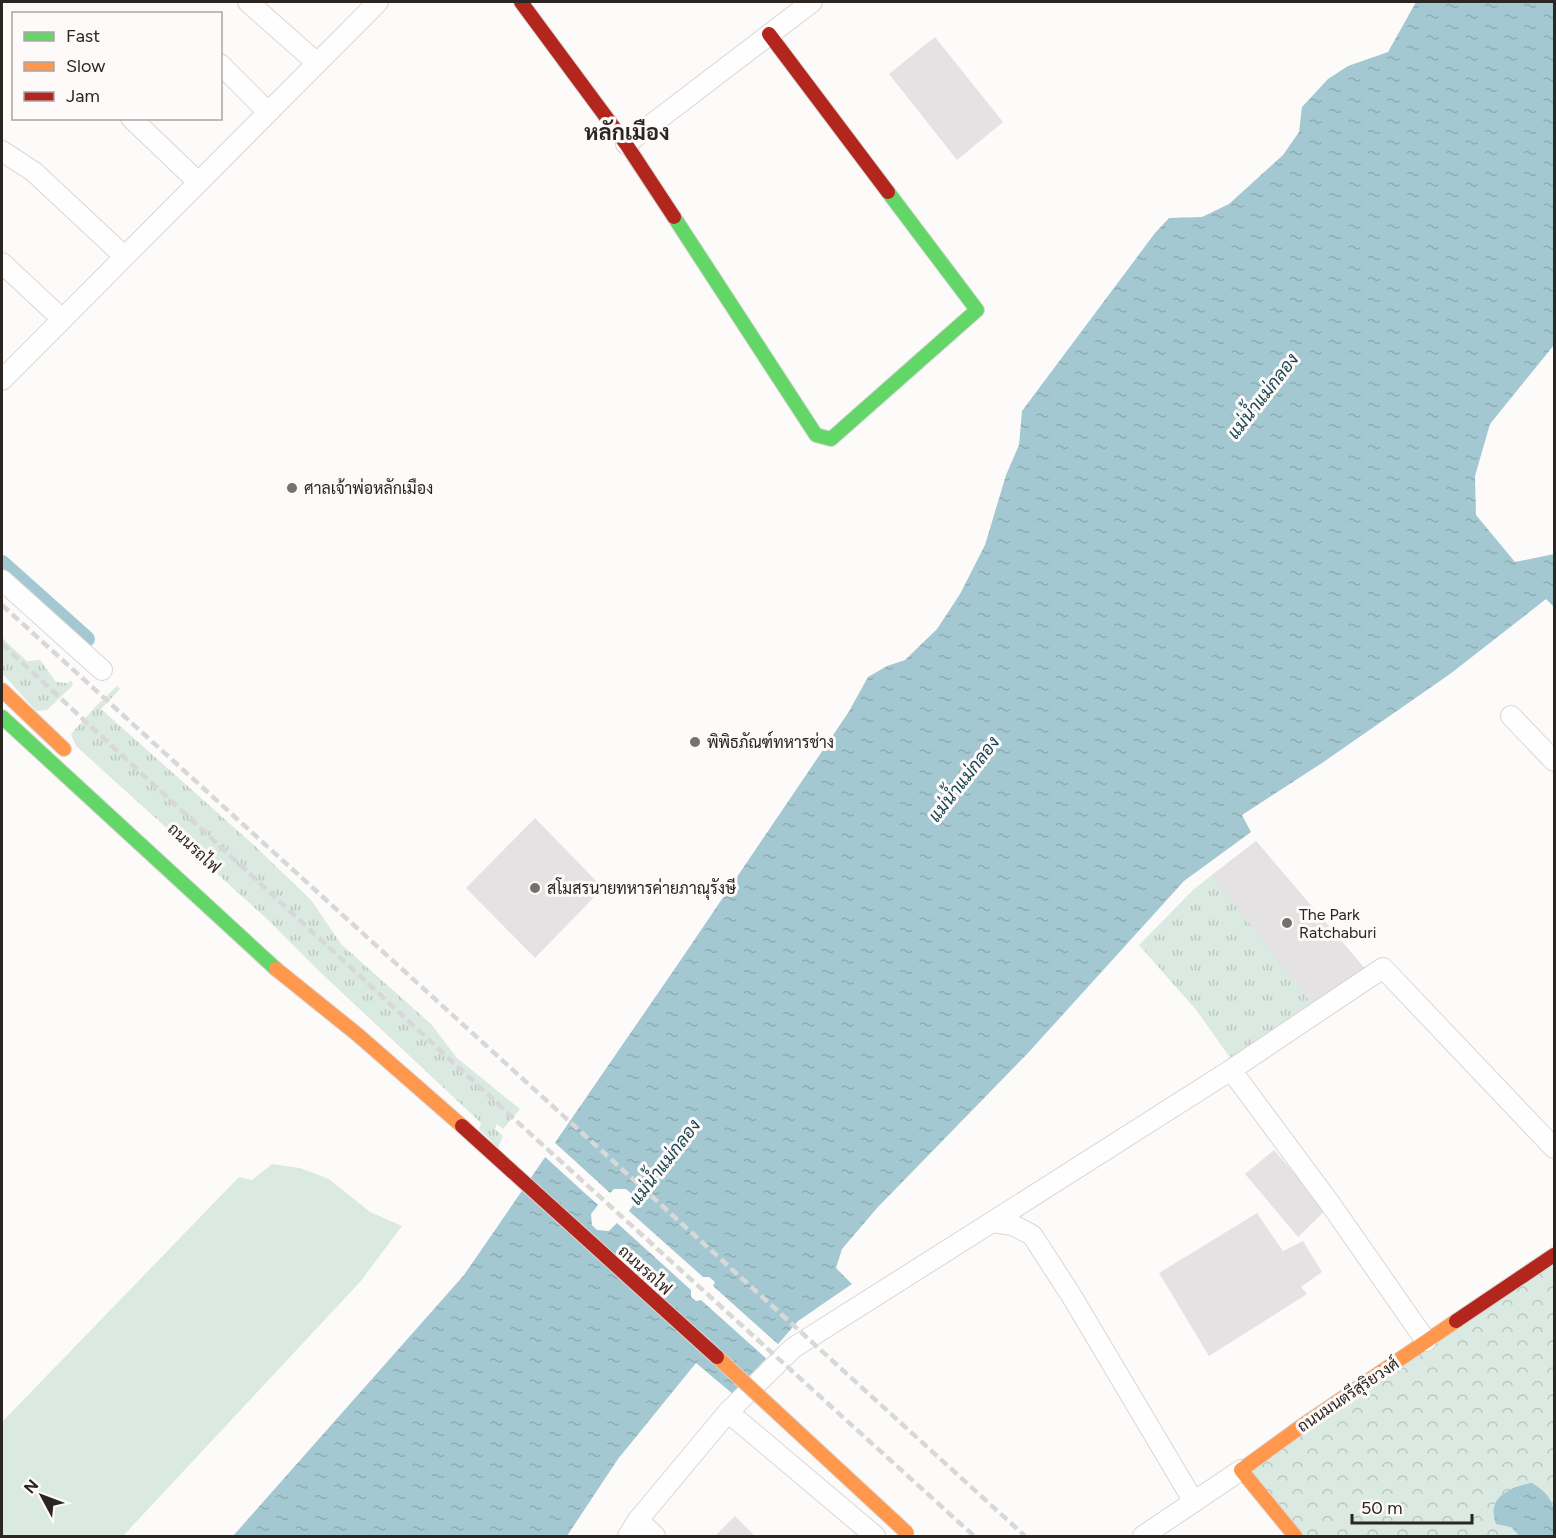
<svg xmlns="http://www.w3.org/2000/svg" width="1556" height="1538" font-family="Figtree,Sarabun,sans-serif">
<style>
.grass{fill:url(#grass-tufts)}
.park{fill:url(#park-crowns)}
.garden{fill:#dae9e1}
.water{fill:url(#water-ripples)}
.pier{fill:#fdfbfa}
.lines{fill:none;stroke-linecap:round;stroke-linejoin:round}
.canal{stroke:#a4c8d2;stroke-width:16}
.building{fill:#e5e2e4}
.street-casing{stroke:#dad6d3;stroke-width:22}
.fast-casing{stroke:#dad6d3;stroke-width:16}
.slow-casing{stroke:#dad6d3;stroke-width:16}
.jam-casing{stroke:#dad6d3;stroke-width:16}
.street{stroke:#fffefe;stroke-width:20}
.fast{stroke:#63d668;stroke-width:14}
.slow{stroke:#ff974d;stroke-width:14}
.jam{stroke:#b3261e;stroke-width:14}
.rail{stroke:#d8d8d8;stroke-width:4.5;stroke-dasharray:9 4.5;stroke-linecap:butt}
.slow-bridge-casing{stroke:#dad6d3;stroke-width:16;stroke-linecap:butt}
.jam-bridge-casing{stroke:#dad6d3;stroke-width:16;stroke-linecap:butt}
.slow-bridge{stroke:#ff974d;stroke-width:14}
.jam-bridge{stroke:#b3261e;stroke-width:14}
.poi-dot{fill:#75716e;stroke:#fefaf9;stroke-width:2}
.labels{text-anchor:middle;dominant-baseline:central;stroke-width:6;stroke-linejoin:round;paint-order:stroke}
.poi-label{font-size:16px;fill:#2c2623;stroke:#fefaf9;text-anchor:start}
.street-label{font-size:16px;fill:#2c2623;stroke:#fefaf9}
.water-label{font-size:18px;font-style:italic;fill:#184652;stroke:#fefaf9}
.district-label{font-size:22px;font-weight:bold;fill:#2c2623;stroke:#fefaf9}
</style>
<defs>
<pattern id="grass-tufts" width="24" height="20" patternUnits="userSpaceOnUse" patternTransform="scale(1.5)"><rect width="24" height="20" fill="#dae9e1"/><path d="M3 7l-1-3M5 7V3M7 7l1-3M15 17l-1-3M17 17v-4M19 17l1-3" fill="none" stroke="#bbc8c1"/></pattern>
<pattern id="park-crowns" width="20" height="18" patternUnits="userSpaceOnUse" patternTransform="scale(1.5)"><rect width="20" height="18" fill="#dae9e1"/><path d="M2 6a3 3 0 1 1 6 0M12 15a3 3 0 1 1 6 0" fill="none" stroke="#bbc8c1"/></pattern>
<pattern id="water-ripples" width="26" height="14" patternUnits="userSpaceOnUse" patternTransform="scale(1.5)"><rect width="26" height="14" fill="#a4c8d2"/><path d="M2 4q2-2 4 0t4 0M15 11q2-2 4 0t4 0" fill="none" stroke="#8dacb4"/></pattern>
</defs>
<rect width="100%" height="100%" fill="#fdfbfa"/>
<g class="grass">
<path d="M2 638 27 661 40 660 56 682 68 683 71 680 73 685 47 710 36 711 2 673Z"/>
<path d="M117 686 120 689 101 709 256 847 311 900 341 944 431 1024 457 1058 520 1109 503 1129 497 1124 495 1129 503 1136 498 1148 479 1129 481 1123 319 971 266 918 76 746 71 734 96 706Z"/>
<path d="M1256 841 1367 971 1231 1059 1197 1011 1139 945 1194 889Z"/>
</g>
<path class="park" d="M1554 1255V1536H1300L1241 1470Z"/>
<path class="garden" d="M272 1164 300 1168 329 1179 370 1212 402 1226 360 1282 123 1536H2V1422L239 1177 252 1180Z"/>
<g class="water">
<path d="M1416 2H1554V345L1490 424 1475 476 1476 515 1515 562 1554 554V607L1546 599 1450 674 1322 763 1242 815 1251 832 1184 881 1028 1053 877 1208 842 1249 836 1268 852 1284 798 1321 734 1395 696 1363 618 1459 567 1536H233L464 1275 678 964 848 713 868 677 887 666 905 660 937 629 960 594 985 545 1006 475 1019 445 1022 411 1155 233 1169 218 1202 217 1229 204 1283 155 1299 132 1302 107 1328 79 1348 66 1388 52Z"/>
<path d="M1532 1483C1556 1498 1555 1508 1554 1536H1520L1511 1527 1496 1524C1486 1498 1509 1487 1532 1483Z"/>
</g>
<path class="pier" d="M553 1141 610 1193 614 1189H626L633 1195 634 1204 629 1211 703 1277H709L715 1282 713 1286 780 1346 768 1360 701 1300 696 1301 691 1297V1290L617 1223 609 1231 597 1230 592 1225 591 1214 598 1205 543 1155Z"/>
<g class="lines">
<path class="canal" d="M2 563 87 639"/>
</g>
<g class="building">
<path d="M935 37 1003 122 957 160 889 74Z"/>
<path d="M535 818 603 888 535 958 466 888Z"/>
<path d="M1256 841 1367 971 1313 1006 1212 875Z"/>
<path d="M1274 1150 1326 1210 1298 1237 1245 1174Z"/>
<path d="M1257 1213 1283 1251 1303 1241 1322 1272 1301 1287 1307 1294 1209 1356 1159 1273Z"/>
<path d="M735 1516 755 1536H715Z"/>
</g>
<g class="lines">
<g class="street-casing">
<g id="street">
<path d="M248 2 317 63"/>
<path d="M220 64 268 112"/>
<path d="M131 118 198 182"/>
<path d="M626 144 812 2"/>
<path d="M2 151 34 172 124 256"/>
<path d="M2 263 62 319"/>
<path d="M2 380 378 2"/>
<path d="M2 580 102 670"/>
<path d="M1511 716 1554 761"/>
<path d="M1231 1070 1329 1202 1426 1341"/>
<path d="M992 1222 1231 1070 1383 968 1554 1148"/>
<path d="M728 1412 875 1536"/>
<path d="M638 1520 655 1536"/>
<path d="M628 1536 638 1520 728 1412 793 1348 992 1222 1013 1225 1032 1235 1071 1295 1194 1502"/>
<path d="M1143 1536 1241 1470"/>
</g>
</g>
<g class="fast-casing">
<g id="fast">
<path d="M674 217 816 435 831 439 977 310 888 192"/>
<path d="M2 717 276 969"/>
</g>
</g>
<g class="slow-casing">
<g id="slow">
<path d="M2 690 64 749"/>
<path d="M276 969 358 1035 462 1126"/>
<path d="M1295 1536 1241 1470 1303 1425 1456 1321"/>
</g>
</g>
<g class="jam-casing">
<g id="jam">
<path d="M521 2 626 144 674 217"/>
<path d="M769 34 888 192"/>
<path d="M1456 1321 1554 1255"/>
</g>
</g>
<use href="#street" class="street"/>
<use href="#fast" class="fast"/>
<use href="#slow" class="slow"/>
<use href="#jam" class="jam"/>
<g class="rail">
<path d="M2 605 1025 1536"/>
<path d="M2 644 513 1118 974 1536"/>
</g>
<g class="slow-bridge-casing">
<path id="slow-bridge" d="M717 1357 907 1533"/>
</g>
<g class="jam-bridge-casing">
<path id="jam-bridge" d="M462 1126 717 1357"/>
</g>
<use href="#slow-bridge" class="slow-bridge"/>
<use href="#jam-bridge" class="jam-bridge"/>
</g>
<g class="poi-dot">
<circle cx="292" cy="488" r="6"/>
<circle cx="695" cy="742" r="6"/>
<circle cx="535" cy="888" r="6"/>
<circle cx="1287" cy="923" r="6"/>
</g>
<g class="labels">
<g class="poi-label">
<text x="304" y="488">ศาลเจ้าพ่อหลักเมือง</text>
<text x="707" y="742">พิพิธภัณฑ์ทหารช่าง</text>
<text x="547" y="888">สโมสรนายทหารค่ายภาณุรังษี</text>
<text x="1299" y="914">The Park<tspan x="1299" dy="18">Ratchaburi</tspan></text>
</g>
<g class="street-label">
<text transform="translate(194 848) rotate(43)">ถนนรถไฟ</text>
<text transform="translate(645 1270) rotate(42)">ถนนรถไฟ</text>
<text transform="translate(1348 1395) rotate(-34)">ถนนมนตรีสุริยวงศ์</text>
</g>
<g class="water-label">
<text transform="translate(1263 396) rotate(-52)">แม่น้ำแม่กลอง</text>
<text transform="translate(964 779) rotate(-52)">แม่น้ำแม่กลอง</text>
<text transform="translate(665 1162) rotate(-52)">แม่น้ำแม่กลอง</text>
</g>
<g class="district-label">
<text x="627" y="132">หลักเมือง</text>
</g>
</g>
<rect width="1556" height="1538" fill="none" stroke="#2c2623" stroke-width="6"/>
<rect x="12" y="12" width="210" height="108" fill="#fefaf9" stroke="#aaa5a3" stroke-width="1.5"/>
<rect x="24" y="32" width="30" height="9" fill="#63d668" stroke="#aaa5a3" stroke-width="1.5"/>
<text x="66" y="42" font-size="18" fill="#2c2623">Fast</text>
<rect x="24" y="62" width="30" height="9" fill="#ff974d" stroke="#aaa5a3" stroke-width="1.5"/>
<text x="66" y="72" font-size="18" fill="#2c2623">Slow</text>
<rect x="24" y="92" width="30" height="9" fill="#b3261e" stroke="#aaa5a3" stroke-width="1.5"/>
<text x="66" y="102" font-size="18" fill="#2c2623">Jam</text>
<g transform="translate(42 1496) rotate(311)" stroke="#fefaf9" stroke-width="4.5" paint-order="stroke">
<path d="M0-4.5L10 22L0 15L-10 22Z" fill="#2c2623"/>
<text y="-9" font-size="16" font-weight="bold" text-anchor="middle" fill="#2c2623">N</text>
</g>
<path d="M1352 1514v9h120v-9" fill="none" stroke="#2c2623" stroke-width="3"/>
<text x="1361" y="1514" font-size="18" fill="#2c2623" stroke="#fefaf9" stroke-width="4.5" paint-order="stroke">50 m</text>
</svg>
